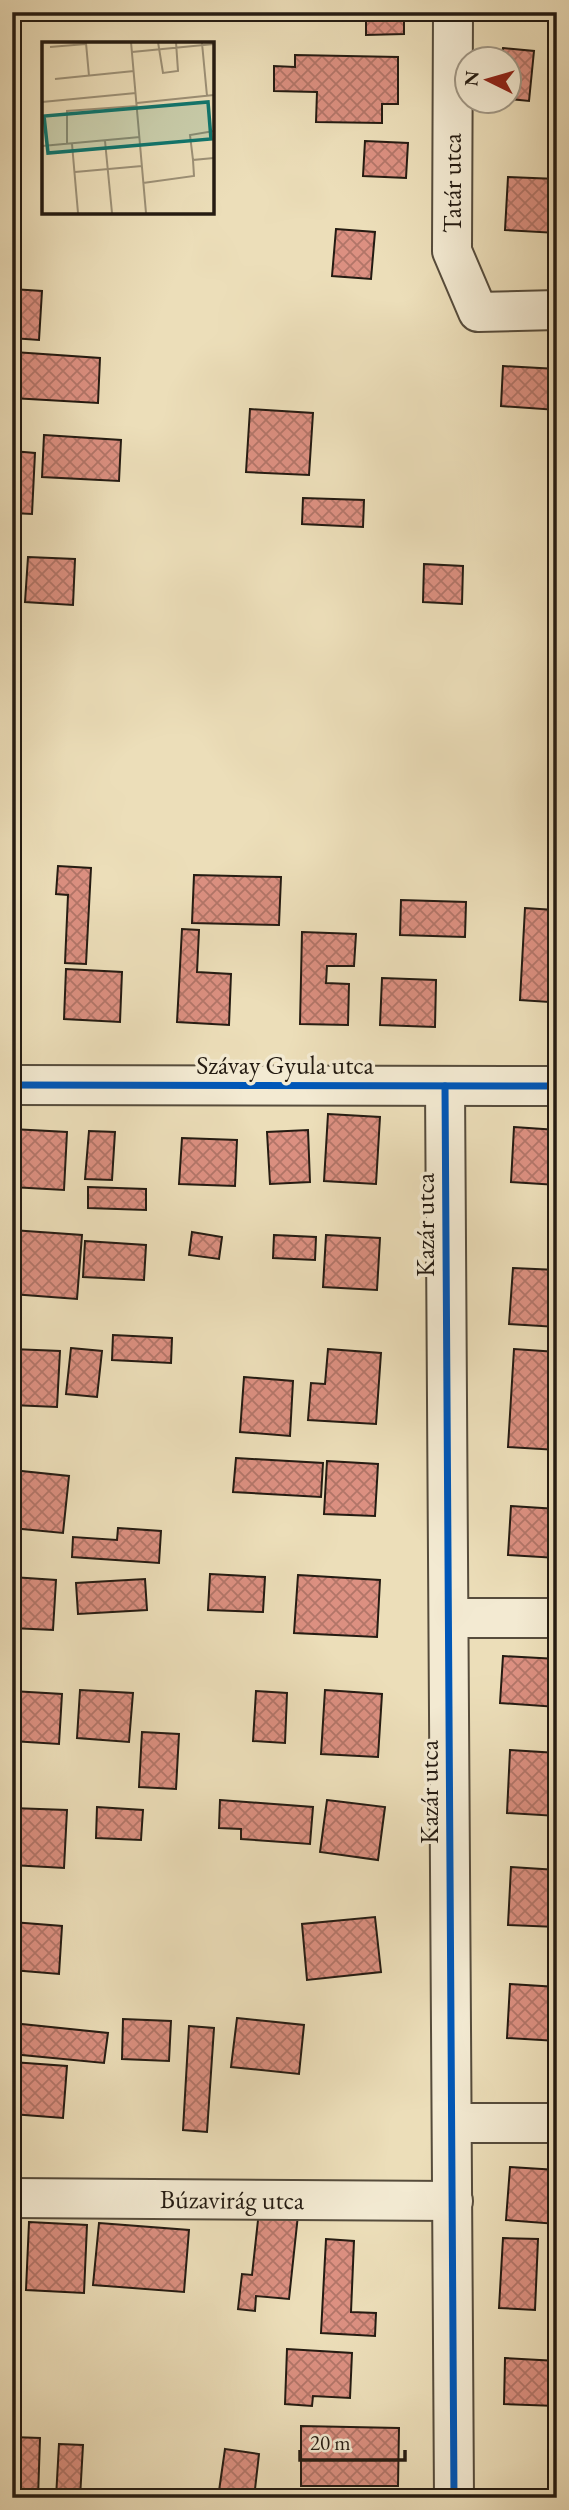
<svg xmlns="http://www.w3.org/2000/svg" width="569" height="2510" font-family="'EB Garamond',serif">
<style>
.building{fill:url(#building-cross-hatch);stroke:#241b12;stroke-width:2}
.lines{fill:none;stroke-linecap:round;stroke-linejoin:round}
.minor-casing{stroke:#564c3c;stroke-width:42}
.minor{stroke:#f3ead2;stroke-width:38}
.cycleway-casing{stroke:#f3ead2;stroke-width:11}
.cycleway{stroke:#0057b8;stroke-width:7}
.labels{text-anchor:middle;dominant-baseline:central;stroke-width:7;stroke-linejoin:round;paint-order:stroke}
.street-label{font-size:26px;fill:#241b12;stroke:#f3ead2}
.inset-road{fill:none;stroke:#9c9076;stroke-width:2}
.view{fill:#0f766e;fill-opacity:0.15;stroke:#0f766e;stroke-width:3.5}
.inset-edge{fill:none;stroke:#241b12;stroke-width:3.5}
</style>
<defs>
<pattern id="building-cross-hatch" width="8" height="8" patternUnits="userSpaceOnUse" patternTransform="scale(1.75)"><rect width="8" height="8" fill="#dc9081"/><path d="M0 0l8 8M0 8l8-8" fill="none" stroke="#b27568"/></pattern>
</defs>
<rect width="100%" height="100%" fill="#ecdeb9"/>
<filter id="stains"><feTurbulence type="fractalNoise" baseFrequency=".00286" numOctaves="4"/><feColorMatrix values="0 0 0 0 .2 0 0 0 0 .09 0 0 0 0 .02 0 0 0 .5 -.17"/></filter>
<radialGradient id="worn" r=".72"><stop offset=".6" stop-color="#630" stop-opacity="0"/><stop offset="1" stop-color="#630" stop-opacity=".3"/></radialGradient>
<g class="building">
<path d="M366 12H404V34L366 35Z"/>
<path d="M503 48 534 51 529 101 510 99V60H501Z"/>
<path d="M295 55 398 57V104H382V123L316 122 317 92 274 91V66L295 67Z"/>
<path d="M365 141 408 143 406 178 363 176Z"/>
<path d="M508 177 557 179V233L505 230Z"/>
<path d="M336 229 375 232 371 279 332 276Z"/>
<path d="M12 289 42 291 39 340 12 338Z"/>
<path d="M14 352 100 358 98 403 12 398Z"/>
<path d="M503 366 557 369V410L501 406Z"/>
<path d="M250 409 313 413 309 475 246 472Z"/>
<path d="M44 435 121 440 119 481 42 477Z"/>
<path d="M12 451 35 453 32 514 12 513Z"/>
<path d="M303 498 364 500 363 527 302 524Z"/>
<path d="M12 538H18L15 594H12Z"/>
<path d="M28 557 75 559 73 605 25 602Z"/>
<path d="M424 564 463 566 462 604 423 602Z"/>
<path d="M58 866 91 868 86 964 65 963 68 895 56 894Z"/>
<path d="M194 875 281 877 279 925 192 923Z"/>
<path d="M401 900 466 902 465 937 400 935Z"/>
<path d="M525 908 554 910 549 1002 520 1000Z"/>
<path d="M182 929 199 930 197 972 231 974 229 1025 177 1022Z"/>
<path d="M302 932 356 934 354 966H327L326 983 349 984 348 1025 300 1024Z"/>
<path d="M66 969 122 972 120 1022 64 1019Z"/>
<path d="M382 978 436 980 435 1027 380 1025Z"/>
<path d="M328 1114 380 1117 376 1184 324 1181Z"/>
<path d="M514 1127 557 1130V1185L511 1182Z"/>
<path d="M12 1129 67 1132 64 1190 12 1187Z"/>
<path d="M308 1130 310 1182 270 1184 267 1132Z"/>
<path d="M89 1131 115 1132 112 1180 85 1179Z"/>
<path d="M182 1138 237 1140 235 1186 179 1184Z"/>
<path d="M88 1187 146 1189V1210L88 1208Z"/>
<path d="M12 1230 82 1235 77 1299 12 1294Z"/>
<path d="M192 1232 222 1237 219 1259 189 1255Z"/>
<path d="M274 1235 316 1237 315 1260 273 1258Z"/>
<path d="M326 1235 380 1238 377 1290 323 1287Z"/>
<path d="M85 1241 146 1245 144 1280 83 1277Z"/>
<path d="M513 1268 557 1270V1327L509 1324Z"/>
<path d="M113 1335 172 1338 171 1363 112 1360Z"/>
<path d="M71 1348 102 1351 97 1397 66 1394Z"/>
<path d="M12 1349 60 1351 57 1407 12 1405Z"/>
<path d="M328 1349 381 1353 376 1424 308 1420 311 1383 325 1384Z"/>
<path d="M514 1349 557 1352V1450L508 1447Z"/>
<path d="M244 1377 293 1381 290 1436 240 1432Z"/>
<path d="M236 1458 323 1463 321 1497 233 1492Z"/>
<path d="M327 1461 378 1464 375 1516 324 1514Z"/>
<path d="M12 1470 69 1476 63 1533 12 1528Z"/>
<path d="M511 1506 557 1509V1558L508 1555Z"/>
<path d="M118 1528 161 1531 159 1563 72 1557 73 1537 117 1540Z"/>
<path d="M210 1574 265 1577 263 1612 208 1610Z"/>
<path d="M298 1575 380 1580 377 1637 294 1633Z"/>
<path d="M12 1577 56 1580 53 1630 12 1628Z"/>
<path d="M145 1579 147 1610 78 1614 76 1583Z"/>
<path d="M503 1656 557 1659V1707L500 1703Z"/>
<path d="M80 1690 133 1693 129 1742 77 1738Z"/>
<path d="M325 1690 382 1694 378 1757 321 1754Z"/>
<path d="M12 1691 62 1694 59 1744 12 1741Z"/>
<path d="M256 1691 287 1693 285 1743 253 1741Z"/>
<path d="M142 1732 179 1734 176 1789 139 1787Z"/>
<path d="M510 1750 557 1753V1816L507 1813Z"/>
<path d="M220 1800 313 1807 310 1844 241 1839V1829L219 1828Z"/>
<path d="M327 1800 385 1807 378 1860 320 1852Z"/>
<path d="M97 1807 143 1810 141 1840 96 1838Z"/>
<path d="M12 1808 67 1810 64 1868 12 1865Z"/>
<path d="M511 1867 557 1870V1927L508 1925Z"/>
<path d="M375 1917 381 1972 307 1980 302 1924Z"/>
<path d="M12 1922 62 1926 59 1974 12 1970Z"/>
<path d="M510 1984 557 1987V2041L507 2038Z"/>
<path d="M237 2018 304 2025 299 2074 231 2067Z"/>
<path d="M123 2019 171 2021 169 2061 122 2059Z"/>
<path d="M12 2023 108 2033 104 2063 12 2054Z"/>
<path d="M189 2026 214 2028 207 2132 183 2130Z"/>
<path d="M12 2062 67 2066 63 2118 12 2114Z"/>
<path d="M510 2167 557 2170V2224L506 2220Z"/>
<path d="M259 2211 298 2215 289 2299 256 2296 255 2311 238 2309 242 2274 252 2275Z"/>
<path d="M29 2222 87 2225 84 2293 26 2290Z"/>
<path d="M99 2223 189 2230 184 2292 93 2285Z"/>
<path d="M503 2238 538 2239 535 2310 499 2308Z"/>
<path d="M326 2239 354 2241 351 2312 376 2313 375 2336 321 2333Z"/>
<path d="M287 2349 352 2353 350 2398 313 2396 312 2406 285 2404Z"/>
<path d="M505 2358 557 2361 556 2406 504 2404Z"/>
<path d="M301 2426 399 2428 398 2486H301Z"/>
<path d="M12 2437 40 2438 38 2498H12Z"/>
<path d="M59 2444 83 2445 80 2498H56Z"/>
<path d="M225 2449 259 2454 254 2498H218Z"/>
</g>
<g class="lines">
<g class="minor-casing">
<g id="minor">
<path d="M453 12 452 251 478 312 557 310"/>
<path d="M12 1085 557 1086"/>
<path d="M445 1086 454 2498"/>
<path d="M449 1618H557"/>
<path d="M452 2123H557"/>
<path id="s1" d="M12 2198 453 2201"/>
</g>
</g>
<use href="#minor" class="minor"/>
<g class="cycleway-casing">
<g id="cycleway">
<path d="M12 1085 557 1086"/>
<path d="M445 1086 454 2498"/>
</g>
</g>
<use href="#cycleway" class="cycleway"/>
</g>
<g class="labels">
<g class="street-label">
<text transform="translate(452 183) rotate(-90)">Tatár utca</text>
<text x="285" y="1065">Szávay Gyula utca</text>
<text transform="translate(425 1225) rotate(-90)">Kazár utca</text>
<text transform="translate(429 1792) rotate(-90)">Kazár utca</text>
<text stroke="none"><textPath href="#s1" startOffset="220">Búzavirág utca</textPath></text>
</g>
</g>
<g transform="translate(42 42)">
<rect width="172" height="172" fill="#ecdeb9"/>
<path class="inset-road" d="M89 0 104 171M116 0 121 31 136 29 134 0M44 1 47 34M160 1 165 54M8 5 44 2M90 10 172 2M13 37 92 29M0 60 94 51M95 61 172 53M63 99 70 171M25 102V69L95 64M30 102 36 171M0 104 98 95M151 118 148 93 172 89M33 130 100 124M101 141 152 134 151 118 172 116"/>
<path class="view" d="M166 60 169 97 6 111 2 74Z"/>
<rect width="172" height="172" class="inset-edge"/>
</g>
<rect width="569" height="2510" fill="none" stroke="#ecdeb9" stroke-width="42"/>
<rect x="14" y="14" width="541" height="2482" fill="none" stroke="#241b12" stroke-width="3.5"/>
<rect x="21" y="21" width="527" height="2468" fill="none" stroke="#241b12" stroke-width="2"/>
<g transform="translate(488 80) rotate(275)"><circle r="33" fill="#f3ead2" stroke="#a09785" stroke-width="2"/>
<path d="M0-5L12 26L0 18L-12 26Z" fill="#8f2418"/>
<text y="-10" font-size="19" font-weight="bold" text-anchor="middle" fill="#241b12">N</text>
</g>
<path d="M300 2450v10h105v-10" fill="none" stroke="#241b12" stroke-width="3.5"/>
<text x="310" y="2450" font-size="21" fill="#241b12" stroke="#f3ead2" stroke-width="5" paint-order="stroke">20 m</text>
<rect width="100%" height="100%" filter="url(#stains)"/>
<rect width="100%" height="100%" fill="url(#worn)"/>
</svg>
